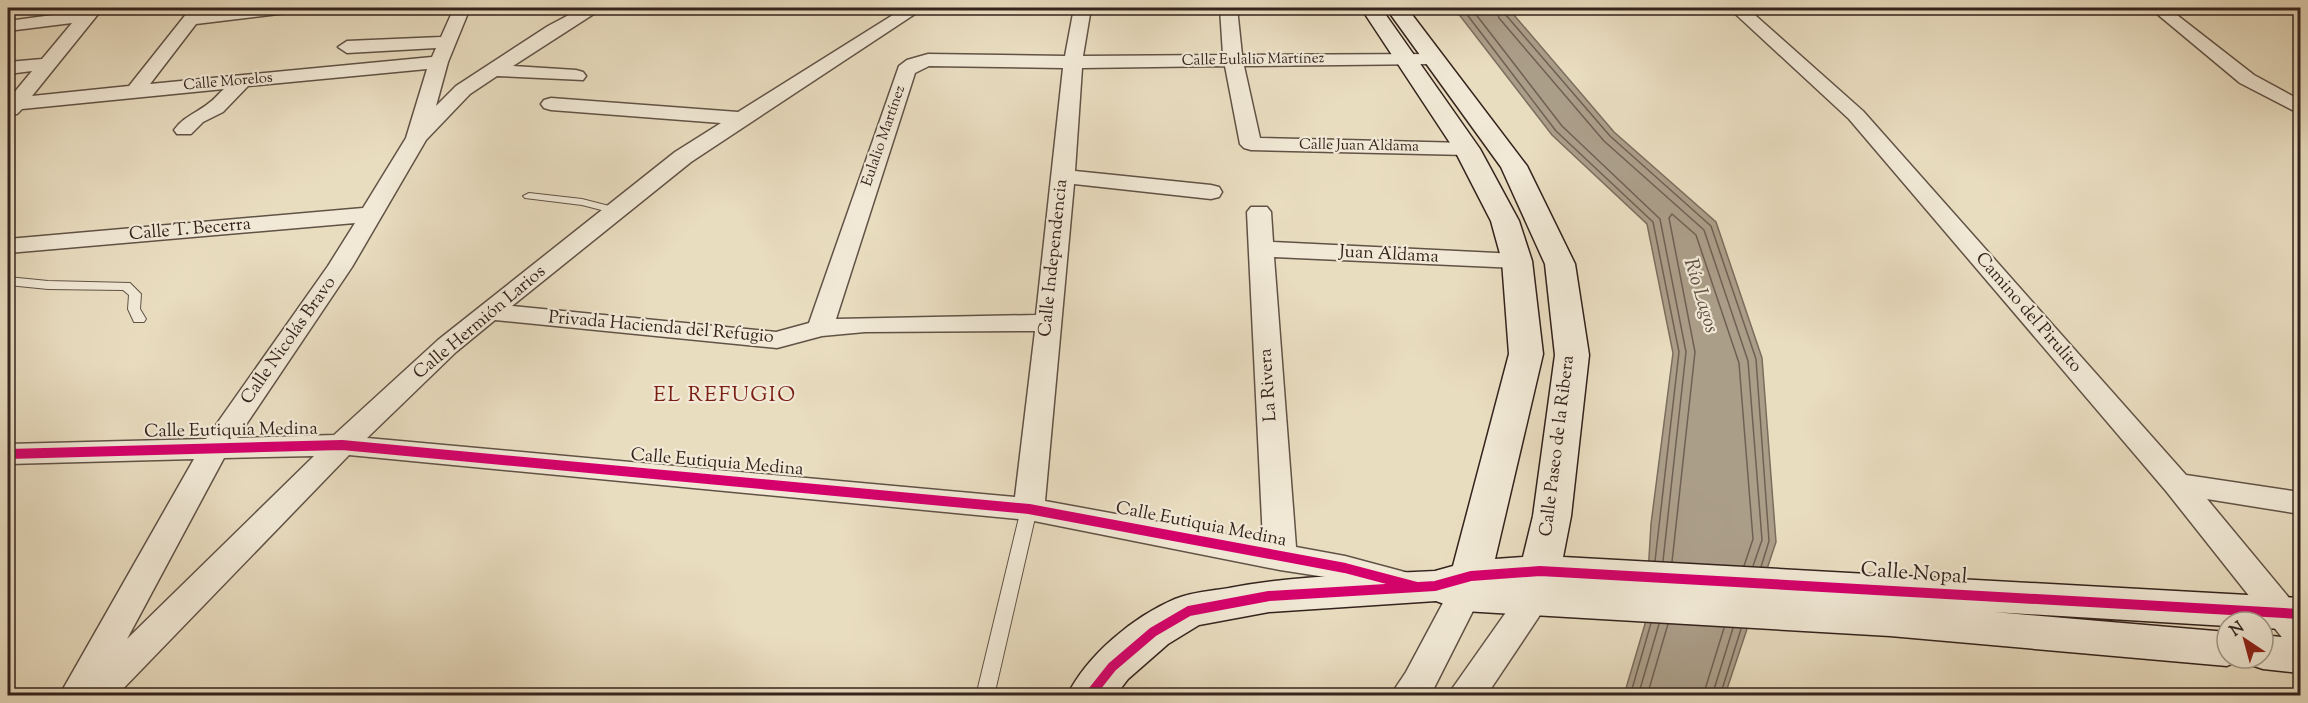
<svg xmlns="http://www.w3.org/2000/svg" width="2308" height="703" font-family="'Sorts Mill Goudy',serif">
<style>
.water{fill:#ab9e89;stroke:#7b6d5e;stroke-width:1.5}
.lines{fill:none;stroke-linecap:round;stroke-linejoin:round}
.shore{stroke:#706053;stroke-width:1.5}
.lane-casing{stroke:#615246;stroke-width:2}
.street-casing{stroke:#615246;stroke-width:3}
.secondary-casing{stroke:#34231d;stroke-width:3}
.lane{fill:#f1e9d6;fill-rule:evenodd}
.street{fill:#f1e9d6;fill-rule:evenodd}
.secondary{fill:#f1e9d6;fill-rule:evenodd}
.cycleway-casing{stroke:#f1e9d6;stroke-width:14}
.cycleway{stroke:#d6006c;stroke-width:10}
.labels{text-anchor:middle;dominant-baseline:central;stroke-width:4.5;stroke-linejoin:round;paint-order:stroke}
.far-street-label{font-size:15px;fill:#34231d;stroke:#f1e9d6}
.street-label{font-size:18px;fill:#34231d;stroke:#f1e9d6}
.water-label{font-size:20px;font-style:italic;fill:#5e4e43;stroke:#f1e9d6}
.quarter-label{font-size:21px;letter-spacing:1.5px;fill:#7a1f14;stroke:#f1e9d6}
.near-street-label{font-size:21px;fill:#34231d;stroke:#f1e9d6}
</style>
<rect width="100%" height="100%" fill="#e9ddc0"/>
<filter id="stains"><feTurbulence type="fractalNoise" baseFrequency=".00333" numOctaves="4"/><feColorMatrix values="0 0 0 0 .2 0 0 0 0 .09 0 0 0 0 .02 0 0 0 .5 -.17"/></filter>
<radialGradient id="worn" r=".72"><stop offset=".6" stop-color="#630" stop-opacity="0"/><stop offset="1" stop-color="#630" stop-opacity=".3"/></radialGradient>
<path class="water" d="M1454 8H1508L1614 132 1716 222 1762 358 1776 542 1725 695H1624L1645 624 1651 524 1673 353 1647 224 1552 135Z"/>
<g class="lines">
<g class="shore">
<path d="M1462 8 1556 131 1653 222 1679 352 1655 561"/>
<path d="M1471 8 1562 126 1660 219 1686 352 1663 561"/>
<path d="M1496 8 1499 18 1604 141 1704 230 1748 361 1762 540 1753 566"/>
<path d="M1504 8 1505 14 1610 136 1711 226 1756 359 1769 541 1761 567"/>
<path d="M1672 562 1695 352 1669 218 1672 214 1696 235 1739 363 1753 539 1744 566"/>
<path d="M1630 696 1651 623"/>
<path d="M1638 696 1659 624"/>
<path d="M1647 696 1668 624"/>
<path d="M1703 696 1724 628"/>
<path d="M1712 696 1733 628"/>
<path d="M1720 696 1741 629"/>
</g>
<g class="lane-casing">
<g id="lane">
<path d="M529 193 582 199 621 209 623 211 617 214 582 205 525 198 523 196Z"/>
<path d="M8 277 48 281 130 283 141 294 140 309 146 319 144 322H134L128 309 129 295 123 290 48 289 8 285Z"/>
<path d="M1029 503 1035 505 1037 509 994 696H976L1021 509 1023 505Z"/>
</g>
</g>
<g class="street-casing">
<g id="street">
<path d="M85 8H103L32 96 129 86 191 8H208L205 13 248 8H296L287 13 196 24 150 84 432 57 436 48 347 53 338 47 347 41 441 37 454 8H470L448 62 436 106 456 86 548 26 582 8H603L513 66 576 70 583 72 586 76 583 80 497 76 470 94 426 140 352 267 237 438 334 435 438 340 675 152 721 123 551 110 544 108 541 104 544 100 551 98 738 112 904 8H924L691 162 512 306 776 332 809 323 899 66 907 60 928 54 1065 56 1074 8H1091L1083 56 1223 55 1220 8H1237L1242 55 1440 54 1442 58 1440 62 1433 64 1244 66 1260 138 1467 143 1475 144 1478 149 1475 154 1467 155 1251 150 1244 148 1240 144 1225 66 1082 68 1075 171 1211 185 1219 187 1222 192 1219 197 1211 199 1074 184 1045 501 1263 541 1247 212 1251 207H1267L1271 212 1273 242 1517 254 1526 256 1529 261 1526 266 1517 268 1274 257 1296 547 1345 556 1416 575 1421 584 1416 593 1404 597 1345 580 1280 570 1029 520 349 455 116 696H59L194 459 8 464V444L206 439 328 266 355 223 8 253V239L363 208 406 138 427 69 248 86 223 112 203 122 191 134H177L174 130C184 116 197 113 209 103 215 99 219 93 224 89L22 109 17 114 8 115V100L32 71 8 74V62L42 59 72 23 8 31V21L82 11ZM929 66 1063 68 1036 315 836 319 915 73ZM495 320 777 348 822 336 865 332 1035 331 1015 497 367 438 456 352ZM314 456 127 639 224 458Z"/>
<path d="M1729 8H1747L1863 111 2186 475 2300 492V514L2207 499 2300 611V649L2288 645 2166 491 1849 119Z"/>
<path d="M2150 8H2168L2254 75 2300 100V114L2240 83Z"/>
<path d="M1464 582 1476 586 1481 595 1432 692 1430 696H1390L1406 672 1452 586Z"/>
<path d="M1533 587 1545 591 1550 600 1486 696H1447L1521 591Z"/>
</g>
</g>
<g class="secondary-casing">
<g id="secondary">
<path d="M1361 8H1381L1480 149 1519 221 1532 261 1543 354 1495 559 1523 557 1533 516 1555 355 1545 264 1501 167 1386 8H1407L1527 166 1575 264 1589 355 1571 516 1563 557 2300 598V630L2263 628V622H2227V626L1994 612 2227 632V658H2244L2227 666 1890 636 1464 611 1436 601 1269 612 1199 625 1168 644 1128 679 1115 696H1067C1087 655 1133 617 1175 599 1192 592 1211 591 1229 588 1297 575 1366 575 1435 571L1453 566 1509 354 1502 261 1491 221 1454 149Z"/>
<path d="M2263 635 2300 639V673L2263 669 2248 664 2244 658H2263Z"/>
</g>
</g>
<use href="#lane" class="lane"/>
<use href="#street" class="street"/>
<use href="#secondary" class="secondary"/>
<g class="cycleway-casing">
<g id="cycleway">
<path d="M8 454 342 445 1029 509 1345 568 1417 587"/>
<path d="M1089 696 1112 667 1153 632 1189 611 1269 596 1435 586 1471 576 1540 571 2300 614"/>
</g>
</g>
<use href="#cycleway" class="cycleway"/>
</g>
<g class="labels">
<g class="far-street-label">
<text transform="translate(1253 60) rotate(-1)">Calle Eulalio Martínez</text>
<text transform="translate(228 82) rotate(-5)">Calle Morelos</text>
<text transform="translate(884 136) rotate(-71)">Eulalio Martínez</text>
<text transform="translate(1359 146) rotate(1)">Calle Juan Aldama</text>
</g>
<g class="street-label">
<text transform="translate(190 230) rotate(-5)">Calle T. Becerra</text>
<text transform="translate(1389 255) rotate(3)">Juan Aldama</text>
<text transform="translate(1054 258) rotate(-84)">Calle Independencia</text>
<text transform="translate(2028 313) rotate(49)">Camino del Pirulito</text>
<text transform="translate(480 323) rotate(-40)">Calle Hermión Larios</text>
<text transform="translate(661 328) rotate(5)">Privada Hacienda del Refugio</text>
<text transform="translate(289 341) rotate(-55)">Calle Nicolás Bravo</text>
<text transform="translate(1269 385) rotate(-94)">La Rivera</text>
<text transform="translate(231 431) rotate(-1)">Calle Eutiquia Medina</text>
<text transform="translate(1558 446) rotate(-83)">Calle Paseo de la Ribera</text>
<text transform="translate(717 463) rotate(5)">Calle Eutiquia Medina</text>
<text transform="translate(1201 525) rotate(11)">Calle Eutiquia Medina</text>
</g>
<g class="water-label">
<text transform="translate(1700 296) rotate(73)">Río Lagos</text>
</g>
<g class="quarter-label">
<text x="725" y="396">EL REFUGIO</text>
</g>
<g class="near-street-label">
<text transform="translate(1914 574) rotate(4)">Calle Nopal</text>
</g>
</g>
<rect width="2308" height="703" fill="none" stroke="#e9ddc0" stroke-width="30"/>
<rect x="9" y="9" width="2290" height="685" fill="none" stroke="#34231d" stroke-width="3"/>
<rect x="15" y="15" width="2278" height="673" fill="none" stroke="#34231d" stroke-width="1.5"/>
<g transform="translate(2245 640) rotate(324)"><circle r="28" fill="#f1e9d6" stroke="#a59a8c" stroke-width="1.5"/>
<path d="M0-4.5L10 22L0 15L-10 22Z" fill="#8f2418"/>
<text y="-9" font-size="16" font-weight="bold" text-anchor="middle" fill="#34231d">N</text>
</g>
<rect width="100%" height="100%" filter="url(#stains)"/>
<rect width="100%" height="100%" fill="url(#worn)"/>
</svg>
